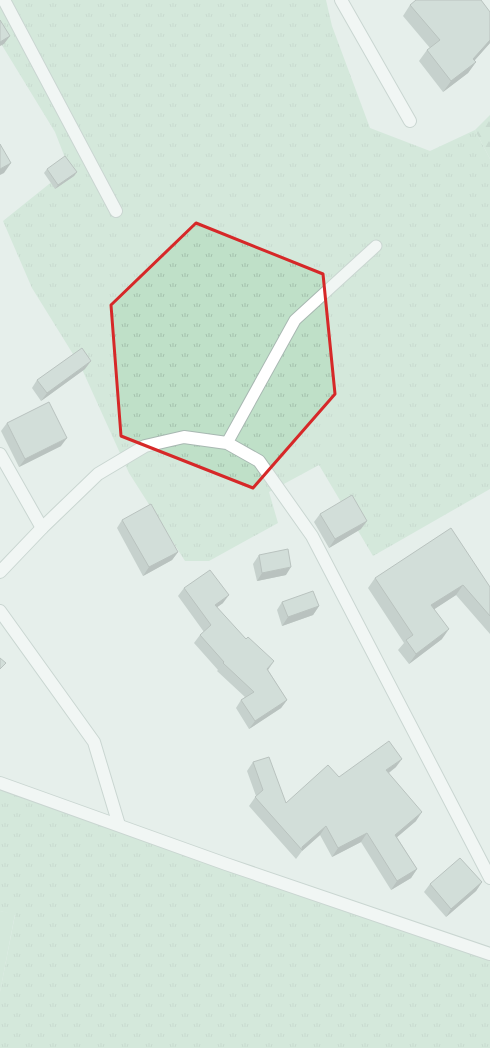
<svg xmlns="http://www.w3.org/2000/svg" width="490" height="1048" font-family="Manrope,sans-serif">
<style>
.grass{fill:url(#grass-tufts)}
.forest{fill:url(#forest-firs)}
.garden{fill:#bfe0c8}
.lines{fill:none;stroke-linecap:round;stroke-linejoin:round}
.lane-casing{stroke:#a8b8b2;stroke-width:13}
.street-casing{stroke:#a8b8b2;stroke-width:14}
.lane{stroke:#fff;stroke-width:11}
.street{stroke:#fff;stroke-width:12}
.wall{fill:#a1aea9}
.shaded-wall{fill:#838d89}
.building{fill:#bbcac4;stroke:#838d89}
.marked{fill:none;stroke:#d62828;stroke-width:3;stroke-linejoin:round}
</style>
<defs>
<pattern id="grass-tufts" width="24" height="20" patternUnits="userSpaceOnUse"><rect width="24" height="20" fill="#bfe0c8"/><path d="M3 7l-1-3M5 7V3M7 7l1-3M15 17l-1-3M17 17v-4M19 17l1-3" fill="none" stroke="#a4c1ad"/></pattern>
<pattern id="forest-firs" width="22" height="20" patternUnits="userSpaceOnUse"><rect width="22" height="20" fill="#bfe0c8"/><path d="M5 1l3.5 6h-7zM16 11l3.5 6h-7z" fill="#a4c1ad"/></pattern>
</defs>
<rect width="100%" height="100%" fill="#e6efeb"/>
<g class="grass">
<path d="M0 0H326L332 26 370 128 430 151 475 130 490 159V489L373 556 319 465 269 492 278 523 209 561H185L129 473 81 367 32 288 3 221 69 168 55 132 0 42Z"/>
<path d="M0 790 263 874 490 957V1048H0V992L15 915 0 911Z"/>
</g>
<path class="forest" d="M490 115V159L475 130Z"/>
<path class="garden" d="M0 911 15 914 0 992Z"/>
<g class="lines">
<g class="lane-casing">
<path id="lane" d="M227 443 295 320 376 246"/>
</g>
<g class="street-casing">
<g id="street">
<path d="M4 0 116 211"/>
<path d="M341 0 410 121"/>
<path d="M0 454 42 528"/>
<path d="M0 572 42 528 98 474 145 446 184 437 227 443 259 461 312 536 490 878"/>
<path d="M0 611 94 742 119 825"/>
<path d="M0 783 226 864 490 954"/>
</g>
</g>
<use href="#lane" class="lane"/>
<use href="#street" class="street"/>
</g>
<g class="wall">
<path d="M410 5 490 12V43L474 61 476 62 468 73 443 92 419 61 427 50 430 48 403 16Z"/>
<path d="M47 169 77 172 74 176 55 189 44 173Z"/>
<path d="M85 369 41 401 32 388 37 380Z"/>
<path d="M7 423 61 446 19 467 1 431Z"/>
<path d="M320 514 361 529 329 548 314 522Z"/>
<path d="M122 520 178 552 172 560 143 576 117 528Z"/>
<path d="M259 555 286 575 257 581 253 564Z"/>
<path d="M375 578 490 587V634L456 595 434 609 442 639 409 664 398 650 404 643 368 588Z"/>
<path d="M184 588 223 603 217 607 268 670 287 700 281 708 249 729 236 708 241 700 245 697 217 671 218 670 194 643 200 635 204 632 178 596Z"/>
<path d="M282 602 319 606 313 615 282 626 277 610Z"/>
<path d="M253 762 286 803 339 777 396 767 389 773 416 821 397 837 417 869 411 878 391 890 361 842 332 857 320 835 302 851 296 859 249 806 256 796 247 771Z"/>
<path d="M482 882 476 891 446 917 424 892 430 884Z"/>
</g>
<g class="shaded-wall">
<path d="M10 36 4 44 0 46V42Z"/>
<path d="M490 40V43L466 70 476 62 468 73 443 92 451 81 473 59Z"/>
<path d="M11 163 4 173 0 175V169Z"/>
<path d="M77 172 74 176 55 189 58 185Z"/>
<path d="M91 361 85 369 41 401 47 393Z"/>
<path d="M67 438 61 446 19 467 25 459Z"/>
<path d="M367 521 361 529 329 548 335 539Z"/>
<path d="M178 552 172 560 143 576 149 567Z"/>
<path d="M291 567 286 575 257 581 262 573Z"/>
<path d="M463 585 456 595 424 616 431 605Z"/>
<path d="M229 595 223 603 209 613 215 605Z"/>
<path d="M319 606 313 615 282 626 288 617Z"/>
<path d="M449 629 442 639 409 664 416 654Z"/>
<path d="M274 661 268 670 261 677 267 669Z"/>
<path d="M287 700 281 708 249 729 255 721Z"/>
<path d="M402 759 396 767 380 779 386 770Z"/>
<path d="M422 812 416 821 389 844 395 835Z"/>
<path d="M326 826 320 835 302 851V847Z"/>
<path d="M367 833 361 842 332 857 338 848Z"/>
<path d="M417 869 411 878 391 890 397 881Z"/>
<path d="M482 882 476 891 446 917 451 909Z"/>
</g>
<g class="building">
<path d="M416 0H481L490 12V40L473 59 476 62 451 81 427 50 440 40 410 5Z"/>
<path d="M0 20 10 36 0 42Z"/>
<path d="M0 144 11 163 0 169Z"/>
<path d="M65 156 77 172 58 185 47 169Z"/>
<path d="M82 348 91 361 47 393 37 380Z"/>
<path d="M49 402 67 438 25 459 7 423Z"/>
<path d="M352 495 367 521 335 539 320 514Z"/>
<path d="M151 504 178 552 149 567 122 520Z"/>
<path d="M451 528 490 587V616L463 585 431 605 449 629 416 654 406 640 413 635 375 578Z"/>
<path d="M288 549 291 567 262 573 259 555Z"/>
<path d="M210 570 229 595 215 605 246 639 248 637 274 661 267 669 287 700 255 721 241 700 254 692 223 663 224 662 200 635 211 625 184 588Z"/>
<path d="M313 591 319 606 288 617 282 602Z"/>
<path d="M0 658 6 663 0 669Z"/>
<path d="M389 741 402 759 386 770 422 812 395 835 417 869 397 881 367 833 338 848 326 826 302 847V850L255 797 263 790 253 762 269 757 286 803 328 765 339 777Z"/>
<path d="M460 858 482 882 451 909 430 884Z"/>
</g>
<path d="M0 0H490V1048H0ZM196 223 323 274 335 394 253 488 121 436 111 305Z" fill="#e6efeb" fill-opacity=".55" fill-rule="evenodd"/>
<path class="marked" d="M196 223 323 274 335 394 253 488 121 436 111 305Z"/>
</svg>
